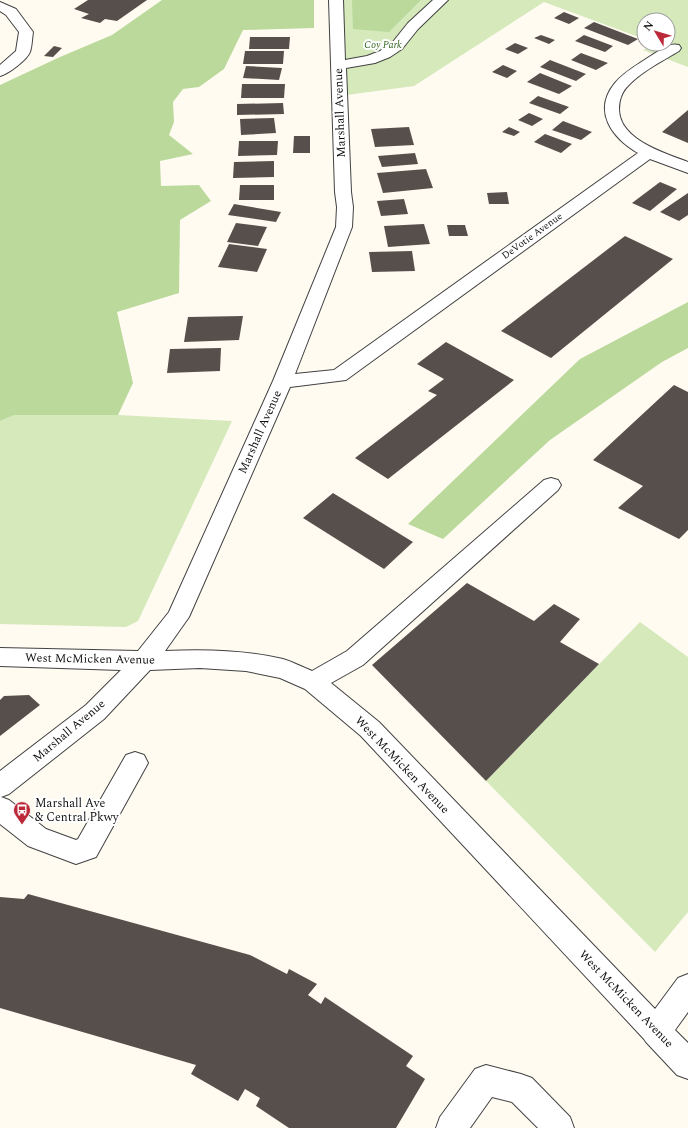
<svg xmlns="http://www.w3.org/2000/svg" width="688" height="1128" font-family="Spectral,serif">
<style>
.green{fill:#d5e9bb}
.forest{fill:#bad99b}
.building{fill:#574f4b}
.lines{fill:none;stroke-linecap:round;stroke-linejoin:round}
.minor-casing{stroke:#424242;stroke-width:2}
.minor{fill:#fff;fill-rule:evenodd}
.labels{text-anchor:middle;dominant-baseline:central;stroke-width:4;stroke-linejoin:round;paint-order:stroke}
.far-park-label{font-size:10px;font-style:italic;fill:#336620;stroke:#fff}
.far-street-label{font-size:10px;fill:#0f0f0f;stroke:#fff}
.street-label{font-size:12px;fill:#0f0f0f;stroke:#fff}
.poi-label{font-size:12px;fill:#0f0f0f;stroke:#fff;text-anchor:start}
</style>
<rect width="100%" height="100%" fill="#fffbf1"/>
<g class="green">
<path d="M337 0H688V67L643 50 653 44H668V20H644V39L544 2 414 86 339 96Z"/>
<path d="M13 415H118L232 421 138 621 126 627 0 624V421Z"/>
<path d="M640 622 688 657V912L655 952 486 781Z"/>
</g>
<g class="forest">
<path d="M162 0H314V28L243 30 224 69 199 87 183 89 173 102 174 122 169 135 193 154 160 161 161 186 199 185 211 201 180 220 179 293 117 312 133 383 118 415H14L0 421V85L60 57 112 35Z"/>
<path d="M352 0H421L389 32 353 29Z"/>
<path d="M688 302V348L662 362 550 440 443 539 408 524 580 359Z"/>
</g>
<g class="building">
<path d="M88 0H147L117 21 105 19 100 23 81 18 89 14 74 9Z"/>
<path d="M564 12 579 18 569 24 554 18Z"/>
<path d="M594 22 638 39 628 45 584 28Z"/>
<path d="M541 35 555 40 549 44 534 38Z"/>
<path d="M584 35 613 46 605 52 575 41Z"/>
<path d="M250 37H290L289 49H249Z"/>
<path d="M515 43 528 48 518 54 505 49Z"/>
<path d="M54 46 62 48 53 57 44 56Z"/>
<path d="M245 51H284L283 64H243Z"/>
<path d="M581 53 608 63 596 70 571 60Z"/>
<path d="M550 60 586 74 576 81 540 67Z"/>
<path d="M503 65 517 71 507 78 492 72Z"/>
<path d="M246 66 282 68 279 80 243 78Z"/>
<path d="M540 73 572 86 559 94 527 82Z"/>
<path d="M242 84H285L284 98H241Z"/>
<path d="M538 96 569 107 560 114 529 103Z"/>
<path d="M283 103 284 114 237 115V104Z"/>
<path d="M688 110V143L662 132Z"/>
<path d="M529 113 543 119 532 126 518 120Z"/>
<path d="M274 118 276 133 241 135 240 119Z"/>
<path d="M563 121 592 132 581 140 552 130Z"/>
<path d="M409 127 414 145 375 147 371 129Z"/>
<path d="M509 127 520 132 514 136 502 132Z"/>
<path d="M545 134 572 144 561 153 534 142Z"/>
<path d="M294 136H310V153H293Z"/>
<path d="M239 141H278L277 155 238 156Z"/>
<path d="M415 153 418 164 382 167 378 156Z"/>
<path d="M274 161V177L233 178 234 162Z"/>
<path d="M426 169 433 188 383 193 377 173Z"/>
<path d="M660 182 677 189 650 211 632 203Z"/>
<path d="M240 185H274V200H239Z"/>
<path d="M507 192 509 204H489L487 193Z"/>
<path d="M688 193V215L679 221 660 212Z"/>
<path d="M404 199 408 214 381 216 377 201Z"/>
<path d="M234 204 281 212 276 222 228 215Z"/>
<path d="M236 223 267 227 258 246 227 242Z"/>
<path d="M424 224 430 244 388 247 384 226Z"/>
<path d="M447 225H465L468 236H449Z"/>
<path d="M625 236 673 259 551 358 501 331Z"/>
<path d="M229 244 267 249 257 272 218 267Z"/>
<path d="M412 251 415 271 372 272 369 252Z"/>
<path d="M243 316 239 340 184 342 188 317Z"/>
<path d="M446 342 514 380 388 479 355 458 437 395 428 391 444 379 417 364Z"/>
<path d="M221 348 220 371 167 373 170 349Z"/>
<path d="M674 385 688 392V530L679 539 618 508 643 486 593 460Z"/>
<path d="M333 493 413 542 384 569 303 518Z"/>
<path d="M467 583 534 621 554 604 580 619 560 642 599 664 486 781 372 665Z"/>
<path d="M29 695 40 705 0 736V700L4 696Z"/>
<path d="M28 894 250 955 287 974 289 969 317 984 308 995 321 1004 325 997 413 1056 406 1066 425 1079 396 1128H289L256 1106 260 1098 245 1089 238 1101 191 1074 196 1065 0 1008V897L24 899Z"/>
</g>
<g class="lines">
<g class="minor-casing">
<g id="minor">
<path d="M329 0H343L345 60 367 56 380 51 392 43 408 23 433 0H448L418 29 402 49 390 57 375 63 346 68 351 192 353 207 352 227 295 374 334 370 638 153C612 138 592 111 615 83 624 72 637 65 649 57 658 52 668 42 679 45L681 48 679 51C661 62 640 72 626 88 621 94 619 102 619 109 619 140 665 153 688 162V173L650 159 346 380 290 387 189 617 165 651C204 649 245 650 283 659 293 662 302 667 312 671L347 651 544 480 551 478 558 480 561 485 558 490 363 665 331 683 379 722 655 1009 678 978 688 974V1012L675 1030 688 1043V1079L677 1075 646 1042 644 1039 361 736 305 689 280 678 246 671 200 668 150 670 104 719 9 794 1 797 9 800 46 829 76 840 78 839 126 755 135 752 144 755 148 763 96 857 76 864 28 846 0 824V771L86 705 121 670 0 666V648L138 651 169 612 273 381 336 227 337 207 335 192Z"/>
<path d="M0 2 16 9 33 32C32 38 32 46 30 52 27 60 8 74 0 76V65L16 51 19 32 6 15 0 11Z"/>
<path d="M486 1065 521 1074 532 1078 570 1117 574 1128H538L512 1102 492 1097 470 1128H436L440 1117 475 1069Z"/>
</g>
</g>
<use href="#minor" class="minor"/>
</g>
<defs>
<g id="bus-pin" transform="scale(0.9)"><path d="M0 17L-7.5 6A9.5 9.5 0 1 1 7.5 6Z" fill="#bc2a39" stroke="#fff"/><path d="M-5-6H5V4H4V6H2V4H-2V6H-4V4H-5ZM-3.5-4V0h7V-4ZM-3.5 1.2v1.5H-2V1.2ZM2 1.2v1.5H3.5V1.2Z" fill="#fff"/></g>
</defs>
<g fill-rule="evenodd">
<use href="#bus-pin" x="22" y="810"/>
</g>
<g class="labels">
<g class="far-park-label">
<text x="383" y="45">Coy Park</text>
</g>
<g class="far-street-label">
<text transform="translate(532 236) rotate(-36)">DeVotie Avenue</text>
</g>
<g class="street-label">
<text transform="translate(340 113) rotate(-92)">Marshall Avenue</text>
<text transform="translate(260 432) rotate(-66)">Marshall Avenue</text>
<text transform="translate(90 659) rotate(1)">West McMicken Avenue</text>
<text transform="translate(69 731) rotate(-40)">Marshall Avenue</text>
<text transform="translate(402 765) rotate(46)">West McMicken Avenue</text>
<text transform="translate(626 999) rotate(46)">West McMicken Avenue</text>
</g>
<g class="poi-label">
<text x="35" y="803">Marshall Ave<tspan x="35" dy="14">&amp; Central Pkwy</tspan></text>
</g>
</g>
<g transform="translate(656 32) rotate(308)"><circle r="19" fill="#ffffff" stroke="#9f9f9f"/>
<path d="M0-3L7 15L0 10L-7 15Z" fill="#bc2a39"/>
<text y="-6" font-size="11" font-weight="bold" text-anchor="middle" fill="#0f0f0f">N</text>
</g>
</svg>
